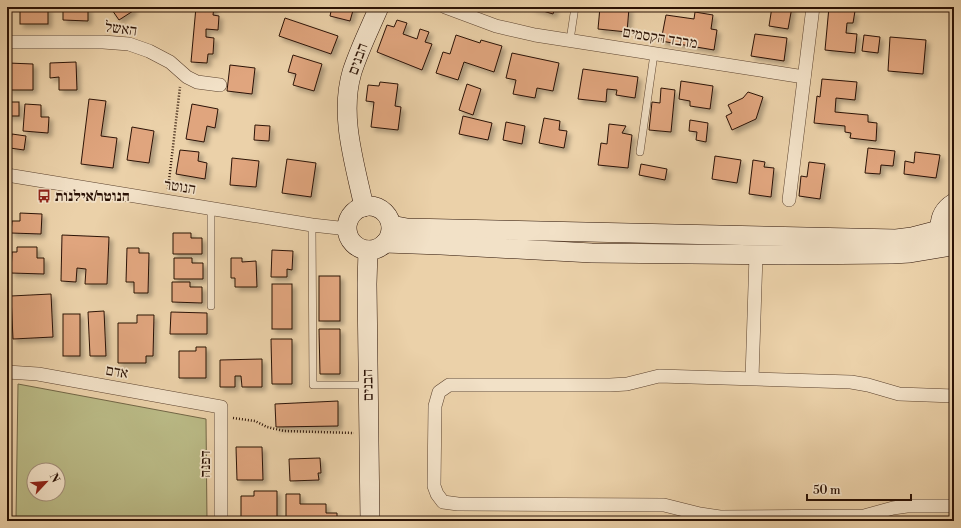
<svg xmlns="http://www.w3.org/2000/svg" width="961" height="528" font-family="'Libre Bodoni','Frank Ruhl Libre',serif">
<style>
.green{fill:#baba86;stroke:#726646;fill-rule:evenodd}
.building{fill:#e0a57e;stroke:#2b1205;filter:url(#shadow)}
.lines{fill:none;stroke-linecap:round;stroke-linejoin:round}
.lane-casing{stroke:#5b422e;stroke-width:8}
.street-casing{stroke:#5b422e;stroke-width:14}
.secondary-casing{stroke:#2b1205;stroke-width:20}
.path{stroke:#2b1205;stroke-width:2.5;stroke-dasharray:1 2;stroke-linecap:butt}
.lane{stroke:#f2e1c7;stroke-width:7}
.street{stroke:#f2e1c7;stroke-width:13}
.secondary{stroke:#f2e1c7;stroke-width:19}
.labels{text-anchor:middle;dominant-baseline:central;stroke-width:3.5;stroke-linejoin:round;paint-order:stroke}
.street-label{font-size:15px;fill:#2b1205;stroke:#f2e1c7}
.poi-label{font-size:15px;font-weight:bold;fill:#2b1205;stroke:#f2e1c7;text-anchor:start}
</style>
<defs>
<filter id="shadow"><feDropShadow dx="3.5" dy="3.5" stdDeviation="2" flood-color="#0004"/></filter>
</defs>
<rect width="100%" height="100%" fill="#ebd1a9"/>
<filter id="stains"><feTurbulence type="fractalNoise" baseFrequency=".005" numOctaves="4"/><feColorMatrix values="0 0 0 0 .2 0 0 0 0 .09 0 0 0 0 .02 0 0 0 .5 -.17"/></filter>
<radialGradient id="worn" r=".72"><stop offset=".6" stop-color="#630" stop-opacity="0"/><stop offset="1" stop-color="#630" stop-opacity=".3"/></radialGradient>
<path class="green" d="M18 384 206 419 207 521H74L16 519ZM34 470H58V494H34Z"/>
<g class="building">
<rect x="20" y="7" width="28" height="17"/>
<path d="M63 7H88V21L63 20Z"/>
<path d="M110 7H133V11L119 20Z"/>
<path d="M196 7H214L213 15 219 16 218 30 206 29V37L214 38 213 54H208L207 63 191 62Z"/>
<path d="M332 7H354L350 21 330 16Z"/>
<path d="M530 7H555L553 14Z"/>
<path d="M600 7 629 8 627 32 598 29Z"/>
<path d="M772 7H792L788 29 769 26Z"/>
<path d="M829 7H847L846 11H855L853 23H847L846 33 857 34 855 53 825 50Z"/>
<path d="M695 12 713 15 711 29 717 30 714 50 661 41 666 15 694 19Z"/>
<path d="M285 18 338 36 331 54 279 36Z"/>
<path d="M397 20 407 23 403 34 417 39 420 29 429 32 425 42 432 44 422 70 377 52 387 25 394 27Z"/>
<path d="M755 34 787 38 784 61 751 56Z"/>
<path d="M456 35 480 43 481 40 502 46 494 72 464 62 458 80 436 73 443 52 450 54Z"/>
<path d="M864 35 880 37 878 53 862 51Z"/>
<path d="M890 37 926 40 923 74 888 71Z"/>
<path d="M512 53 559 63 553 91 537 88 535 98 513 94 516 80 506 78Z"/>
<path d="M293 55 322 64 314 91 293 85 296 74 288 72Z"/>
<path d="M76 62 77 90H59V77L50 78V63Z"/>
<path d="M8 63 33 64V90H8Z"/>
<path d="M230 65 255 68 252 94 227 91Z"/>
<path d="M583 69 638 77 635 98 616 95 617 90 607 89 606 102 578 99Z"/>
<path d="M822 79 857 82 855 100 836 98 835 112 868 115V122L877 123 876 141 850 138 851 133 845 132V126L814 123 817 96 820 97Z"/>
<path d="M681 81 713 86 710 109 690 106V101L679 99Z"/>
<path d="M380 82 398 84 395 106 401 107 398 130 371 127 374 102 366 101 368 85 379 86Z"/>
<path d="M467 84 481 89 473 115 459 110Z"/>
<path d="M661 88 675 90 671 132 649 130 652 102 660 103Z"/>
<path d="M748 92 763 97 756 119 732 130 726 116 732 113 728 105 743 98Z"/>
<path d="M89 99 106 101 101 136 117 138 113 168 81 164Z"/>
<rect x="7" y="102" width="12" height="14"/>
<path d="M25 104 41 105V117H49L48 133 23 131Z"/>
<path d="M192 104 218 109 215 128 207 126 204 142 186 139Z"/>
<path d="M463 116 492 123 488 140 459 134Z"/>
<path d="M544 118 560 121 559 130 567 131 564 148 539 143Z"/>
<path d="M690 120 708 123 706 142 696 140 697 132 689 131Z"/>
<path d="M506 122 525 126 522 144 503 140Z"/>
<path d="M609 124 626 126 622 133 632 135 628 168 598 165 601 143 607 144Z"/>
<path d="M255 125 270 126 269 141 254 140Z"/>
<path d="M132 127 154 131 149 163 127 160Z"/>
<path d="M12 134 26 136 24 150 10 148Z"/>
<path d="M868 148 895 151 893 166 881 165 880 174 865 173Z"/>
<path d="M180 150 199 152 198 161 207 163 205 179 176 174Z"/>
<path d="M915 152 940 155 936 178 904 174 905 161 914 163Z"/>
<path d="M715 156 741 160 737 183 712 179Z"/>
<path d="M232 158 259 161 256 187 230 185Z"/>
<path d="M287 159 316 163 311 197 282 193Z"/>
<path d="M753 160 765 162 764 167 774 168 771 197 749 194Z"/>
<path d="M809 162 825 164 820 199 799 196 801 176 807 177Z"/>
<path d="M641 164 667 169 665 180 639 175Z"/>
<path d="M20 213 42 214 41 234 11 233 12 221H20Z"/>
<path d="M173 233H191V238H202V254H173Z"/>
<path d="M62 235 109 237 107 284H85L86 269 77 268 76 282 61 281Z"/>
<path d="M17 247H37V258H44V274L11 273 12 252H17Z"/>
<path d="M127 248H139V253H149L148 293H134V282H126Z"/>
<path d="M272 250 293 251 292 270 287 269V277H271Z"/>
<path d="M174 258H192V263H203V279H174Z"/>
<path d="M231 258H242V262L256 261 257 287H235V278H231Z"/>
<rect x="319" y="276" width="21" height="45"/>
<path d="M172 282H190V287H202V303L172 302Z"/>
<rect x="272" y="284" width="20" height="45"/>
<path d="M51 294 53 337 13 339 11 296Z"/>
<path d="M104 311 106 356H90L88 312Z"/>
<path d="M171 312 207 313V334H170Z"/>
<rect x="63" y="314" width="17" height="42"/>
<path d="M137 315H154L153 356H146V363H118V323H137Z"/>
<path d="M319 329H340V374H320Z"/>
<path d="M271 339H292V384H272Z"/>
<path d="M196 347H206V378H179V351H196Z"/>
<path d="M262 359V387H242L241 376H235V387H220V360Z"/>
<path d="M338 401V426L276 427 275 404Z"/>
<path d="M236 447H262L263 480H237Z"/>
<path d="M320 458 321 473H318L319 480 290 481 289 459Z"/>
<path d="M254 491H277V517H265V521H241V496H254Z"/>
<path d="M286 494H300V504H326V513H337V521H286Z"/>
</g>
<g class="lines">
<g class="lane-casing">
<g id="lane">
<path d="M570 40 575 7"/>
<path d="M640 152 654 54"/>
<path d="M211 209V306"/>
<path d="M312 225 313 385H367"/>
</g>
</g>
<g class="street-casing">
<g id="street">
<path d="M445 7 496 26 535 35 804 77"/>
<path d="M7 42H103L129 44 149 51 170 62 187 77 197 82 220 85"/>
<path d="M7 175 312 225 348 229"/>
<path d="M789 200 813 7"/>
<path d="M7 372 38 374 221 407V521"/>
<path d="M752 378 756 255"/>
<path d="M954 396 899 394 868 385 851 382 659 376 627 384 610 385H449L439 392 435 406 434 486 437 494 443 502 458 504 664 505 700 514 720 517 864 516 893 508 907 506H954"/>
</g>
</g>
<g class="secondary-casing">
<g id="secondary">
<circle cx="369" cy="228" r="22"/>
<path d="M364 207C355 164 339 116 352 72 359 50 370 28 379 7"/>
<path d="M391 225 407 228 896 239 912 237 939 230"/>
<path d="M942 242C938 227 939 212 954 203"/>
<path d="M385 243 441 245 592 253 788 255 892 254 910 253 946 247"/>
<path d="M368 250 367 284 370 521"/>
</g>
</g>
<g class="path">
<path d="M168 189 180 87"/>
<path d="M233 418 255 421 267 427 284 431 354 433"/>
</g>
<use href="#lane" class="lane"/>
<use href="#street" class="street"/>
<use href="#secondary" class="secondary"/>
</g>
<defs>
<g id="bus-bare" transform="scale(1.08)"><path d="M-5-6H5V4H4V6H2V4H-2V6H-4V4H-5ZM-3.5-4V0h7V-4ZM-3.5 1.2v1.5H-2V1.2ZM2 1.2v1.5H3.5V1.2Z" fill="#8f2418" stroke="#f2e1c7" stroke-width="2.5" paint-order="stroke"/></g>
</defs>
<g fill-rule="evenodd">
<use href="#bus-bare" x="44" y="196"/>
</g>
<g class="labels">
<g class="street-label">
<text transform="translate(121 29) rotate(8)">האשל</text>
<text transform="translate(660 38) rotate(9)">מרבד הקסמים</text>
<text transform="translate(358 59) rotate(-70)">הבנים</text>
<text transform="translate(180 187) rotate(9)">הנוטר</text>
<text transform="translate(117 372) rotate(10)">אדם</text>
<text transform="translate(368 385) rotate(-91)">הבנים</text>
<text transform="translate(205 464) rotate(-90)">דפנה</text>
</g>
<g class="poi-label">
<text x="55" y="196">הנוטר/אילנות</text>
</g>
</g>
<rect width="961" height="528" fill="none" stroke="#ebd1a9" stroke-width="24"/>
<rect x="8" y="8" width="945" height="512" fill="none" stroke="#2b1205" stroke-width="2"/>
<rect x="12" y="12" width="937" height="504" fill="none" stroke="#2b1205"/>
<g transform="translate(46 482) rotate(64)"><circle r="19" fill="#f2e1c7" stroke="#a28e79"/>
<path d="M0-3L7 15L0 10L-7 15Z" fill="#8f2418"/>
<text y="-6" font-size="11" font-weight="bold" text-anchor="middle" fill="#2b1205">N</text>
</g>
<path d="M807 494v6h104v-6" fill="none" stroke="#2b1205" stroke-width="2"/>
<text x="813" y="494" font-size="12" fill="#2b1205" stroke="#f2e1c7" stroke-width="3" paint-order="stroke">50 m</text>
<rect width="100%" height="100%" filter="url(#stains)"/>
<rect width="100%" height="100%" fill="url(#worn)"/>
</svg>
